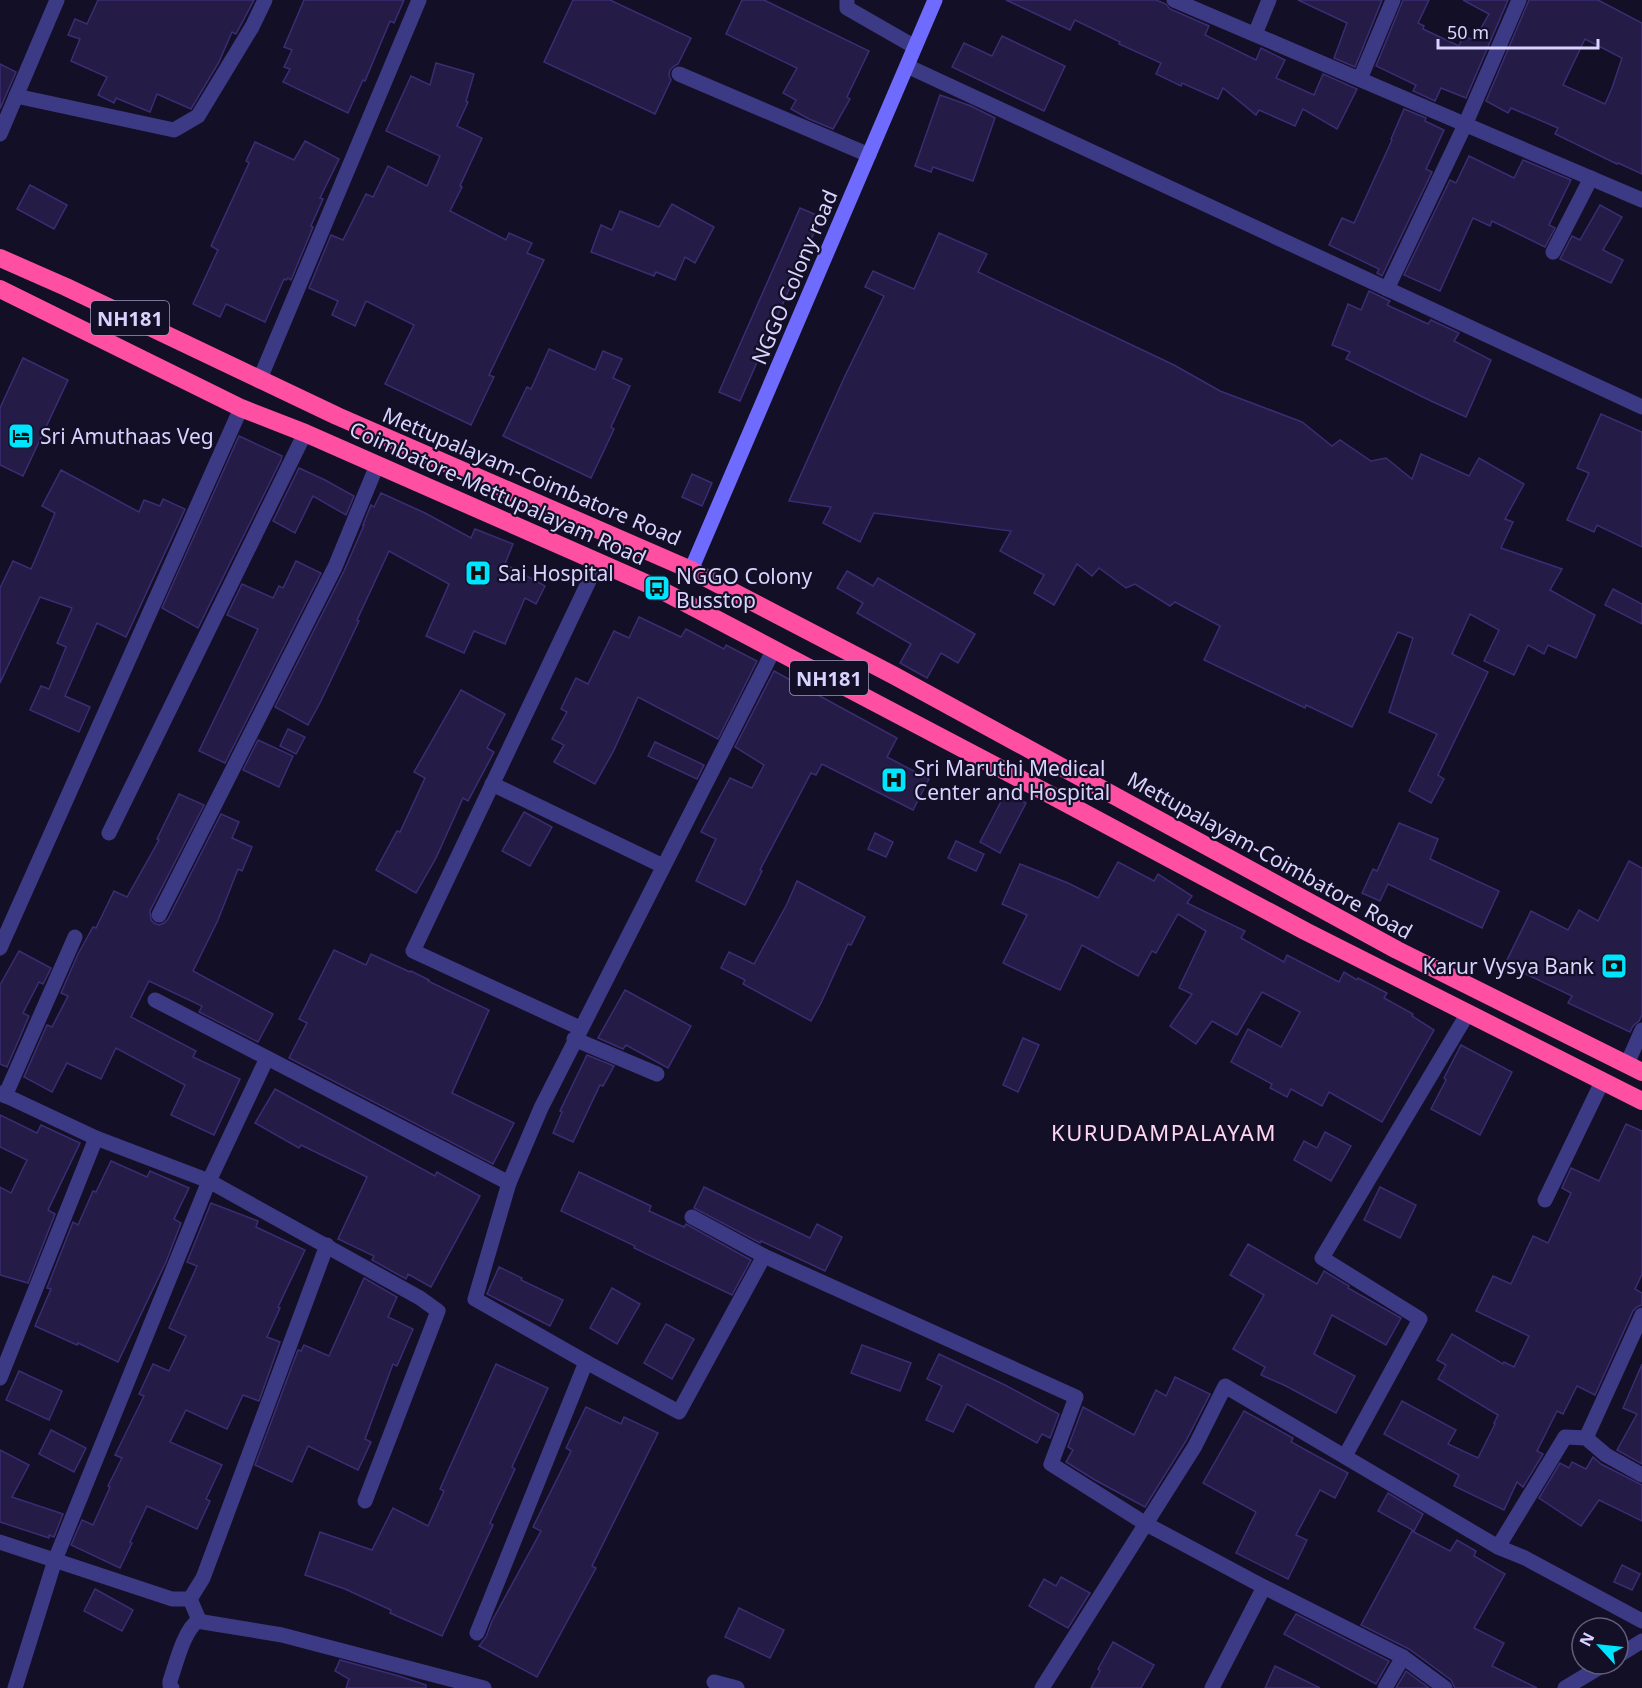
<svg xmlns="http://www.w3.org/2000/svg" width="1642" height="1688" font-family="'Noto Sans',sans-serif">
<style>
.building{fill:#241b47;stroke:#3b2d73;stroke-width:1.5;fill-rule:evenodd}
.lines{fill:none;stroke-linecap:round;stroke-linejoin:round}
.street{stroke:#3d3a85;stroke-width:15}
.secondary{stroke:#6f6bff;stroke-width:15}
.highway{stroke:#ff4fa3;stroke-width:18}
.labels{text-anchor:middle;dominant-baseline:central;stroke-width:4.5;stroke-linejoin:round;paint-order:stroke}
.shield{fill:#130f26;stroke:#9e99be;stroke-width:1.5}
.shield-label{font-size:20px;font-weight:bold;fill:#d9d4ff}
.street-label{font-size:21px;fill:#d9d4ff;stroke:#130f26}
.poi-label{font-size:21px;fill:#d9d4ff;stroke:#130f26;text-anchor:start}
.neighbourhood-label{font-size:22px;letter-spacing:1.5px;fill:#ffd6f0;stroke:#130f26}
</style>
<rect width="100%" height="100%" fill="#130f26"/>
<g class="building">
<path d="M98 0H254L236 34 232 32 219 62 191 109 157 94 150 112 116 98 114 103 98 95 107 77 71 61 80 39 68 35 75 19 87 24Z"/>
<path d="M304 0H404L394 23 390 21 365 81 363 80 348 113 283 82 290 69 284 67 292 50 284 47Z"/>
<path d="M573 0H610L691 38 678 64 674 66 670 70 669 75 671 80 655 114 544 62Z"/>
<path d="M742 0H764L869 51 847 97 850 99 833 129 809 119 791 109 796 100 783 93 797 68 726 34Z"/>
<path d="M1006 0H1156L1166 4 1170 9 1209 26 1205 35 1256 60 1261 48 1285 60 1276 78 1314 95 1323 74 1357 89 1337 129 1303 109 1295 126 1259 110 1256 115 1223 88 1218 99 1182 83 1181 86 1156 74 1161 63 1119 44 1120 42 1075 20 1070 30Z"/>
<path d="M1298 0H1382L1355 67 1334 58 1347 23Z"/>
<path d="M1403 0H1429L1418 23 1424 26 1423 29 1459 46 1463 36 1474 40 1489 14 1463 0H1508L1466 98 1441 88 1435 101 1413 91 1416 85 1376 66Z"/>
<path d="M1529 0H1598L1642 23V174L1618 163 1617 164 1555 134 1558 128 1511 108 1508 113 1486 101ZM1585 39 1622 58 1612 88 1605 104 1563 85Z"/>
<path d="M1002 36 1065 66 1044 111 952 67 964 43 992 56Z"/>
<path d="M436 63 474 74 466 101 468 102 457 126 482 138 460 186 462 187 450 211 506 240 509 233 532 243 527 253 544 260 489 375 494 377 471 425 385 384 414 325 366 301 355 326 332 315 338 301 309 288 331 235 343 240 366 194 373 197 388 166 427 186 440 156 386 131 411 76 430 85Z"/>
<path d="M0 64 16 72 0 109Z"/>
<path d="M940 95 971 106 995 118 973 181 933 167 931 172 915 166Z"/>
<path d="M1404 109 1426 118 1425 121 1444 130 1426 169 1432 172 1382 276 1377 273 1379 269 1329 245 1342 218 1354 223 1392 140 1391 139Z"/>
<path d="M305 141 339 159 320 198 323 199 311 226 313 227 291 280 288 278 286 280 284 279 265 322 226 304 220 317 193 304 218 250 211 246 249 163 246 161 255 142 294 160Z"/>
<path d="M1469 156 1514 178 1523 160 1571 180 1549 225 1555 228 1545 247 1492 221 1490 226 1473 218 1440 291 1404 275 1450 180 1456 183Z"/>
<path d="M30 185 67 205 54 229 17 209Z"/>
<path d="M672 204 714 227 695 263 685 257 675 280 656 272 654 276 591 252 601 225 612 230 620 211 659 227Z"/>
<path d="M1600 205 1622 217 1603 250 1623 260 1611 283 1560 259 1572 236 1580 240Z"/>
<path d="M800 208 821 217 740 401 719 392Z"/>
<path d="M939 233 987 254 978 272 1174 365 1220 391 1302 422 1332 446 1340 440 1371 461 1386 458 1412 479 1421 454 1469 476 1479 458 1524 484 1505 519 1513 522 1501 548 1562 569 1550 590 1595 615 1576 658 1548 645 1544 654 1528 645 1514 675 1484 661 1499 630 1470 614 1452 654 1488 672 1438 775 1444 779 1431 803 1409 791 1437 734 1389 712 1413 638 1398 632 1352 727 1306 705 1305 708 1204 660 1220 626 1175 602 1170 606 1135 584 1126 588 1099 568 1092 576 1077 564 1054 605 1034 593 1044 575 1000 551 1011 531 874 513 860 542 823 523 831 507 789 501 844 378 884 296 865 287 873 271 914 289Z"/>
<path d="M1369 291 1390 301 1387 305 1428 324 1431 320 1459 333 1454 341 1491 360 1466 417 1431 401 1346 359 1350 352 1332 345 1348 304 1361 310Z"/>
<path d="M549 349 595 370 603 351 622 359 613 378 630 386 611 427 614 429 591 478 503 436 527 387 531 389Z"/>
<path d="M23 358 68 380 23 476 0 465V408Z"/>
<path d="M1601 414 1642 432V547L1597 525 1594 532 1567 520 1589 473 1577 468Z"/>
<path d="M239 436 282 456 281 460 198 628 162 608Z"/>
<path d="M299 468 325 480 354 496 346 515 313 496 295 533 273 521Z"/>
<path d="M61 470 139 512 144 500 160 506 163 499 185 509 126 637 97 623 65 696 90 707 79 732 30 710 41 686 49 689 66 647 57 643 72 608 40 597 0 683V588L13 561 31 569 55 513 42 506Z"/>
<path d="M692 474 712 483 702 506 682 497Z"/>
<path d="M381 493 425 513 471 538 475 529 513 544 505 564 545 586 536 604 525 598 505 644 474 631 464 653 426 636 449 584 389 551 357 620 359 621 321 701 308 725 275 707 344 571 364 525H363L371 505 374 507Z"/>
<path d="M296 561 321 573 225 763 199 751 258 629 227 615 242 584 273 598 279 586 283 588Z"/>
<path d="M847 571 873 586 878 578 975 634 958 663 941 653 927 678 900 663 911 644 857 613 863 603 837 588Z"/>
<path d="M1613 589 1642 604V624L1605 605Z"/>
<path d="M639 617 681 637 686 629 724 649 726 645 757 661 718 739 638 697 614 750 595 784 554 762 564 745 552 739 567 712 561 709 576 678 588 684 614 631 629 638Z"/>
<path d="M774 671 897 738 887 757 929 779 913 810 822 764 816 775 811 773 760 870 762 871 745 905 696 881 716 839 701 832 730 778 752 788 764 765 735 747Z"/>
<path d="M461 690 505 714 487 748 494 752 468 801 463 798 436 858 416 893 376 870 397 831 400 832 425 778 414 772Z"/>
<path d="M288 729 305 737 296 754 280 746Z"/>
<path d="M258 740 293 756 279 787 243 770Z"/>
<path d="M655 742 704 765 697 779 648 756Z"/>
<path d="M1006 792 1026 803 1000 853 980 842Z"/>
<path d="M179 794 204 805 150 911 151 920 154 923 159 925 164 923 168 919 221 814 239 822 232 838 252 847 242 871 238 869 218 920 193 971 273 1014 258 1042 199 1012 202 1006 149 981 131 1017 196 1051 193 1057 240 1079 214 1135 171 1115 185 1085 116 1048 101 1079 67 1063 52 1092 24 1077 47 1025 52 1027 68 996 61 993 78 954 93 927 96 928 114 891 127 897 159 840 157 839Z"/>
<path d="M524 812 552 827 530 866 502 851Z"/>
<path d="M1399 823 1438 839 1430 859 1499 891 1482 928 1388 884 1380 901 1362 893 1373 869 1377 871Z"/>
<path d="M875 833 893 842 886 857 868 849Z"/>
<path d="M956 841 984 854 976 871 948 858Z"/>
<path d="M1629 861 1642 868V1015L1639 1021 1633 1026 1630 1032 1568 1003 1572 996 1505 964 1531 911 1568 930 1579 910 1598 921Z"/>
<path d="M1118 862 1154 881 1158 874 1192 896 1187 903 1245 931 1241 938 1284 962 1287 955 1339 982 1344 972 1357 980 1358 978 1387 993 1384 998 1413 1014 1412 1016 1434 1030 1382 1122 1329 1092 1322 1106 1291 1089 1287 1097 1270 1088 1272 1084 1231 1062 1248 1029 1281 1047 1300 1012 1262 992 1237 1035 1212 1021 1196 1044 1170 1026 1192 994 1179 988 1206 931 1178 914 1156 953 1152 951 1138 976 1082 945 1060 990 1003 963 1027 915 1002 904 1020 864 1068 883 1098 898Z"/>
<path d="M797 881 865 917 851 945 848 944 821 1003 811 1021 743 984 745 980 721 968 729 952 754 964 787 904Z"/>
<path d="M334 950 366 965 371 954 410 972 411 971 429 980 428 981 489 1010 452 1093 514 1123 493 1164 289 1058 307 1023 299 1019Z"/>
<path d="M19 951 51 968 43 984 39 982 23 1013 29 1016 7 1067 0 1064V985Z"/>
<path d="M625 990 691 1026 668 1068 626 1045 623 1049 598 1038Z"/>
<path d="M1023 1038 1039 1045 1018 1092 1003 1085Z"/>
<path d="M1461 1045 1512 1072 1480 1135 1431 1109 1446 1080 1444 1078Z"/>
<path d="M587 1055 614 1066 603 1086 600 1085 573 1142 553 1133 562 1112 560 1111Z"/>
<path d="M275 1089 435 1176 437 1172 480 1196 431 1287 408 1274 406 1279 372 1260 374 1256 338 1239 367 1177 301 1145 299 1148 255 1123Z"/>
<path d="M0 1115 37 1133 41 1125 80 1143 48 1210 55 1214 28 1283 0 1275V1187L11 1193 27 1160 0 1147Z"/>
<path d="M1626 1124 1642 1131V1274L1635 1289 1642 1293V1305L1637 1307 1633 1311 1595 1395 1577 1386 1563 1414 1557 1411 1537 1451 1543 1454 1523 1487 1517 1482 1504 1510 1454 1486 1459 1475 1384 1434 1402 1401 1456 1430 1448 1444 1478 1458 1495 1424 1494 1423 1498 1415 1438 1379 1446 1365 1437 1360 1452 1334 1503 1364 1504 1362 1514 1367 1529 1336 1476 1311 1493 1276 1511 1284 1533 1236 1548 1243 1571 1193 1562 1188 1571 1168 1599 1181Z"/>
<path d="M1325 1132 1351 1146 1331 1181 1294 1160 1304 1141 1317 1148Z"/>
<path d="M111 1161 147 1177 150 1171 189 1188 174 1219 181 1223 166 1262 118 1362 78 1343 77 1345 35 1326 51 1289 47 1288 73 1222 78 1225 93 1191 96 1192Z"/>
<path d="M579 1172 651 1206 649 1211 684 1227 686 1224 751 1260 732 1295 634 1248 635 1246 561 1211Z"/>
<path d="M704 1187 810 1238 817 1224 842 1237 825 1271 761 1241 760 1243 694 1208Z"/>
<path d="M1380 1187 1416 1205 1400 1238 1364 1220Z"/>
<path d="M211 1203 258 1221 256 1227 305 1250 278 1307 280 1308 267 1337 280 1342 259 1401 243 1395 227 1429 186 1410 170 1442 222 1465 206 1499 210 1501 197 1529 147 1506 130 1542 132 1543 120 1568 71 1545 82 1520 93 1525 110 1487 108 1486 122 1458 115 1455 144 1396 139 1394 153 1364 169 1371 186 1336 169 1328 197 1266 187 1262Z"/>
<path d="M1248 1244 1317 1284 1324 1271 1349 1286 1348 1288 1401 1318 1386 1345 1332 1315 1314 1354 1355 1376 1336 1413 1286 1386 1261 1375 1265 1367 1233 1349 1264 1295 1230 1275Z"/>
<path d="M499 1267 522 1278 521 1280 563 1300 550 1326 487 1294Z"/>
<path d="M364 1278 397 1297 388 1317 413 1329 397 1366 393 1364 365 1439 371 1442 358 1470 308 1446 292 1482 255 1465 298 1350 301 1351 304 1345 329 1356Z"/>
<path d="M612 1288 640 1304 617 1344 590 1328Z"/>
<path d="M666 1324 694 1339 672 1379 644 1363Z"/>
<path d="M862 1345 911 1363 900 1391 851 1373Z"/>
<path d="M939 1354 1005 1385 1059 1414 1050 1438 1042 1434 1037 1443 967 1404 953 1432 926 1420 942 1386 927 1379Z"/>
<path d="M496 1364 548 1388 512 1467 515 1469 490 1523 493 1525 442 1636 390 1613 391 1610 345 1589 305 1575 320 1532 372 1550 393 1508 428 1526 444 1491 440 1489Z"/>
<path d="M1642 1364V1464L1617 1450 1637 1414 1623 1408Z"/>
<path d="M19 1371 62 1391 49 1420 6 1400Z"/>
<path d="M1175 1377 1210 1394 1186 1441 1145 1507 1095 1480 1066 1462 1073 1450 1068 1447 1083 1407 1134 1435 1156 1390 1166 1396Z"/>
<path d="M586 1407 621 1424 624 1417 658 1433 592 1566 596 1568 537 1677 479 1646 486 1637 492 1621 541 1531 533 1527 571 1451 566 1448Z"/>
<path d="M1244 1411 1293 1438 1291 1442 1348 1473 1335 1498 1320 1490 1296 1535 1307 1540 1288 1579 1236 1553 1256 1512 1203 1483Z"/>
<path d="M51 1430 86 1448 74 1472 39 1454Z"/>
<path d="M0 1450 29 1465 12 1497 63 1514 54 1537 49 1535V1538L0 1522Z"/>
<path d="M1593 1457 1601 1464 1642 1485V1521L1599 1500 1581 1526 1539 1498 1560 1463 1569 1468 1572 1462 1586 1469Z"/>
<path d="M1388 1493 1423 1514 1414 1531 1378 1511Z"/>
<path d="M1412 1531 1450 1551 1457 1540 1476 1551 1474 1556 1505 1574 1474 1628 1504 1643 1492 1666 1537 1688H1455L1451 1680 1409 1649 1361 1625Z"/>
<path d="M1622 1565 1640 1574 1632 1590 1614 1582Z"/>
<path d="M1061 1577 1090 1593 1068 1628 1029 1606 1044 1579 1056 1586Z"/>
<path d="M95 1589 133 1610 122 1631 84 1611Z"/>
<path d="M739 1608 784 1630 770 1658 725 1637Z"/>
<path d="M1296 1614 1389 1661 1376 1684 1284 1634Z"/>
<path d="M1113 1642 1154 1665 1141 1688H1091L1100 1671 1098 1669Z"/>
<path d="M340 1660 399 1676 426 1685V1688H346L349 1679 335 1671Z"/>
<path d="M1275 1666 1320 1688H1265Z"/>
<path d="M1406 1671 1429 1688H1396Z"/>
</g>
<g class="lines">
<g class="street">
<path d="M847 0V8L915 47"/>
<path d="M1174 0 1642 200"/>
<path d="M1255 34 1269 0"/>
<path d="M907 66 1642 407"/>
<path d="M679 74 869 155"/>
<path d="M1360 79 1393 0"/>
<path d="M16 96 174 130 198 116 252 27 265 0"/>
<path d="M0 134 57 0"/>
<path d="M1553 252 1591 178"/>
<path d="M1387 289 1465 125 1519 0"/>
<path d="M259 381 419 0"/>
<path d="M492 784 663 866"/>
<path d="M109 833 305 433"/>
<path d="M159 915 335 567 377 465"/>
<path d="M0 948 241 408"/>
<path d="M155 1000 509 1183"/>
<path d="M580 1028 413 951 598 562"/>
<path d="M574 1039 657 1074"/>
<path d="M1627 1064 1642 1030"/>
<path d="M0 1093 96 1138 209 1181 420 1298 438 1311 365 1501"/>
<path d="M5 1096 75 937"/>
<path d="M1545 1200 1602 1082"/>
<path d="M692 1217 764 1256 1076 1397 1051 1464 1146 1524 1264 1587 1212 1688"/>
<path d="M586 1362 679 1412 764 1256"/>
<path d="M0 1378 96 1138"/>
<path d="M1586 1438 1642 1315"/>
<path d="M1345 1456 1420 1319 1322 1258 1468 1013"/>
<path d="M0 1542 172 1599H190"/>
<path d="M1498 1547 1525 1558 1642 1621"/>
<path d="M1264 1587 1403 1657 1445 1688"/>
<path d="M190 1599 203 1578 327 1245"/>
<path d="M190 1599 199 1620 203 1622 282 1635 484 1688"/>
<path d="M477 1633 586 1362 475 1299 509 1183 541 1108 774 649"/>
<path d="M1618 1656 1642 1641"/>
<path d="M714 1682 737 1688"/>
<path d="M15 1688 55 1560 209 1181 267 1058"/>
<path d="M172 1688 170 1685V1681C176 1664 184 1629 199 1620"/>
<path d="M1042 1688 1195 1446 1225 1386 1498 1547 1565 1437 1586 1438 1606 1455 1642 1475"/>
<path d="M1385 1688 1403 1657"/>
<path d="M1565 1688 1605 1664"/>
</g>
<path class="secondary" d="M691 570 935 0"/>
<g class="highway">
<path d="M0 258 66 287 337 416 691 570 893 675 1397 950 1642 1072"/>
<path d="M0 289 241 408 305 433 657 588 1047 793 1305 931 1642 1101"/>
</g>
</g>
<defs>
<g id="hotel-square" transform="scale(1.35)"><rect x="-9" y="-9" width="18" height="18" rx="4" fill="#00e5ff" stroke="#130f26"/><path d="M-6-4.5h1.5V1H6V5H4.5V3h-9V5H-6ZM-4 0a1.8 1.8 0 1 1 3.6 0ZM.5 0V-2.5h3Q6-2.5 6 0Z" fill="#111"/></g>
<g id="hospital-square" transform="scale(1.35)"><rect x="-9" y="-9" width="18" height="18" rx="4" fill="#00e5ff" stroke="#130f26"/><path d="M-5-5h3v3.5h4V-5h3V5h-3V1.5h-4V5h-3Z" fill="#111"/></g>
<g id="bus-square" transform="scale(1.35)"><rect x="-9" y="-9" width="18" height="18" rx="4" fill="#00e5ff" stroke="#130f26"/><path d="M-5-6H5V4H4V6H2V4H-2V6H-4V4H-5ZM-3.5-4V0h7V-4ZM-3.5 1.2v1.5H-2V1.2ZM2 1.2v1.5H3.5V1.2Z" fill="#111"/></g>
<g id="bank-square" transform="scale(1.35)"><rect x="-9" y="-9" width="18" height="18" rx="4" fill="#00e5ff" stroke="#130f26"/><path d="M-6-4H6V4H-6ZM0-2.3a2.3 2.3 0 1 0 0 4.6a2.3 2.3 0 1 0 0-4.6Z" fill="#111"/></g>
</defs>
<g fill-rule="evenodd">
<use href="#hotel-square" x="21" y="436"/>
<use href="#hospital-square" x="478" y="573"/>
<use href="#bus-square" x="657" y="588"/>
<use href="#hospital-square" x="894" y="780"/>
<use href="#bank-square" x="1614" y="966"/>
</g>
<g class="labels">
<g class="shield">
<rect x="91" y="301" width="78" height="34" rx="4.5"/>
<rect x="790" y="661" width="78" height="34" rx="4.5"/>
</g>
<g class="shield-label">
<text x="130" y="318">NH181</text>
<text x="829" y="678">NH181</text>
</g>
<g class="street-label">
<text transform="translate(794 277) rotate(-67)">NGGO Colony road</text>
<text transform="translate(532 476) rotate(23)">Mettupalayam-Coimbatore Road</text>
<text transform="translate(498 493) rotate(24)">Coimbatore-Mettupalayam Road</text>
<text transform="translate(1270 855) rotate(29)">Mettupalayam-Coimbatore Road</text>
</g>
<g class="poi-label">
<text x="40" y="436">Sri Amuthaas Veg</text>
<text x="498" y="573">Sai Hospital</text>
<text x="676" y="576">NGGO Colony<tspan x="676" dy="24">Busstop</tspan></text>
<text x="914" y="768">Sri Maruthi Medical<tspan x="914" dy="24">Center and Hospital</tspan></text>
<text x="1594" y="966" text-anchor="end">Karur Vysya Bank</text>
</g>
<g class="neighbourhood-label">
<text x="1164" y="1132">KURUDAMPALAYAM</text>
</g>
</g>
<g transform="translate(1600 1646) rotate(297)"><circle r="28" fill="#130f26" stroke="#625e7d" stroke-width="1.5"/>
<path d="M0-4.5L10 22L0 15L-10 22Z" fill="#00e5ff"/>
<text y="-9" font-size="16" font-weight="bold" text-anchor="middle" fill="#d9d4ff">N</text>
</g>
<path d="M1438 39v9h160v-9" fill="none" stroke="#d9d4ff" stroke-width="3"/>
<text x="1447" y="39" font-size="18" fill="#d9d4ff" stroke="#130f26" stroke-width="4.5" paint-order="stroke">50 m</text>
</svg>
